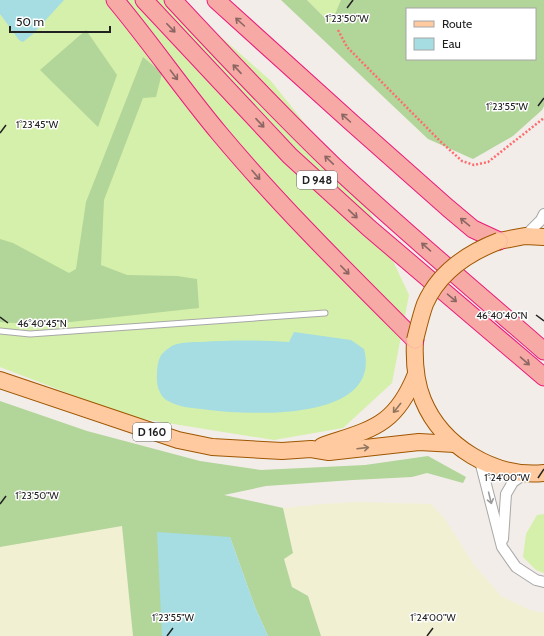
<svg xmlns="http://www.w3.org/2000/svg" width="544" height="636" font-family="Cabin,sans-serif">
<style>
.farmland{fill:#f2f0d2}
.grass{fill:#d5f0aa}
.forest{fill:#b2d599;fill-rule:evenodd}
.water{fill:#a5dde3}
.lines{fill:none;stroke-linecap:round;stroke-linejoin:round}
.service-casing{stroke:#a8a8a8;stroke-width:7}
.minor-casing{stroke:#a8a8a8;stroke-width:12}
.primary-casing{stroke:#9f5600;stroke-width:18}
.trunk-casing{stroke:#ea1b7c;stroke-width:19}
.path{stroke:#ff6c6f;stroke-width:2.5;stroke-dasharray:2 2;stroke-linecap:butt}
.service{stroke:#fff;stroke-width:5}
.minor{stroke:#fff;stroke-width:10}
.primary{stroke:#ffcaa0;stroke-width:16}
.trunk{stroke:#f7aaa5;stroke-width:17}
.primary-bridge-casing{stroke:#9f5600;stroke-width:18;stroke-linecap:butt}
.primary-bridge{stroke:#ffcaa0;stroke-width:16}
.oneway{stroke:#8c6663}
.oneway2{stroke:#907660}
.oneway3{stroke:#9b9b9b}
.ticks{fill:none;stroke:#212121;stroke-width:1.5}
.labels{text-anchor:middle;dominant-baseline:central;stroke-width:3;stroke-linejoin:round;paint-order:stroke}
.shield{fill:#fff;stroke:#646464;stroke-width:1}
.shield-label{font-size:11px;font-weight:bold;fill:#212121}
.ticks-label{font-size:10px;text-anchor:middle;fill:#212121;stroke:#fff;stroke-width:3;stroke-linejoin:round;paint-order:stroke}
</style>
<rect width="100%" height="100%" fill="#f2ede8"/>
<g class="farmland">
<path d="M358 502 431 504 445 519 474 565 501 596 530 610 544 613V636H321L308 596 292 587 284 559 293 552 283 508 323 504Z"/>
<path d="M122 526 133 636H0V545Z"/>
</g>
<g class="grass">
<path d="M0 0H179L271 81 362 195 409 295 392 383 343 428 274 440 130 417 0 367Z"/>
<path d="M307 0H349L338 30Z"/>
<path d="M544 514V573L536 570 523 557 526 534 537 515Z"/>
</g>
<g class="forest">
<path d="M281 0H307L331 24 341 0H544V106L542 110 513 136 473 159 428 139ZM407 9H535V59H407Z"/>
<path d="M86 30 117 75 98 127 40 70Z"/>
<path d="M143 57 162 73 156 97 143 98 104 200 101 265 127 275 177 276 197 279 199 308 43 325 0 322V239L13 243 69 273 76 269 86 202Z"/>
<path d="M0 401 87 431 200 461 261 470 365 465 428 456 466 477 463 483 427 473 412 477 353 480 266 486 224 495 283 508 293 553 284 559 292 587 308 596 321 636H268L255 607 230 537 162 623V636H133L122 526 0 547Z"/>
</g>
<g class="water">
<path d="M0 0H64L33 34 23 42 19 40 0 14Z"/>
<path d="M294 332 351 340 364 349C383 422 250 415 209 410 195 408 180 408 168 401 159 396 156 384 157 375 157 367 158 357 164 352 166 350 171 346 174 345 182 342 193 342 201 342 230 340 260 340 289 342Z"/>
<path d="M157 532 230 537 255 607 268 636H162Z"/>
</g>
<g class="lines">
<g class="service-casing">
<path id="service" d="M0 331 30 334 325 313"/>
</g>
<g class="minor-casing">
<g id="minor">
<path d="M525 236 541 220 544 214"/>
<path d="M480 461 502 547 516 567 536 580 544 582"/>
<path d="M503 539 506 494 513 482 526 473"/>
</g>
</g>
<g class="primary-casing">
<g id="primary">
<path d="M499 241 525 236 544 237"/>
<path d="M415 340C414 360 415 381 423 400 442 446 494 478 544 473"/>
<path d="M0 380 178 440 212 447 282 451 311 449 329 452 419 442 455 444"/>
<path d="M322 446C371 429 395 427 416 374"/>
</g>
</g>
<g class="trunk-casing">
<g id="trunk">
<path d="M115 0C151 43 183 90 219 133 280 206 348 273 415 340"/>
<path d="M144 0 290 156 369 228 544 377"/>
<path d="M173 0C225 56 278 112 333 165 401 229 473 289 544 351"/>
<path d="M216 0 351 122 448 208 473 229 499 241"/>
</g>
</g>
<path class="path" d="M338 30 347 47 441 142 462 161 474 165 488 162 544 118"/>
<use href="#service" class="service"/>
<use href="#minor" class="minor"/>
<use href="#primary" class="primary"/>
<use href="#trunk" class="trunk"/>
<g class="primary-bridge-casing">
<path id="primary-bridge" d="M415 340C418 328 421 315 425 304 439 272 468 253 499 241"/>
</g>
<use href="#primary-bridge" class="primary-bridge"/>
</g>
<defs><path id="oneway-shaft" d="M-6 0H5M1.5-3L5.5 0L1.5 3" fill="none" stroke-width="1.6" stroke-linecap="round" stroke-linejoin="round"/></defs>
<g class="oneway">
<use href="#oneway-shaft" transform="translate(240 22) rotate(-138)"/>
<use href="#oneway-shaft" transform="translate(171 28) rotate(46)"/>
<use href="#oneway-shaft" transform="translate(237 69) rotate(-133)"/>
<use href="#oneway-shaft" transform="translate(174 75) rotate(53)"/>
<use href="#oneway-shaft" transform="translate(346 118) rotate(-138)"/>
<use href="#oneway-shaft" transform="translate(260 123) rotate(47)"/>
<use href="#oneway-shaft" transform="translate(329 160) rotate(-136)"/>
<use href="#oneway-shaft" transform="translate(256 175) rotate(49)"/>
<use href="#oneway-shaft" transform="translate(353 214) rotate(43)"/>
<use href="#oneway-shaft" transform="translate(465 222) rotate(-140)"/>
<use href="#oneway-shaft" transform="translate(426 247) rotate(-139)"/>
<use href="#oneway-shaft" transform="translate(345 270) rotate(46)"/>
<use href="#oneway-shaft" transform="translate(452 298) rotate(40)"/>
<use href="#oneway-shaft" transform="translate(525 361) rotate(41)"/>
</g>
<g class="oneway2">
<use href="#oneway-shaft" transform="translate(397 408) rotate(129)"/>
<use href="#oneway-shaft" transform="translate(363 448) rotate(-7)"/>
</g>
<use class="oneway3" href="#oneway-shaft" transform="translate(490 498) rotate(76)"/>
<path class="ticks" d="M347 8 353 0M538 106 544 98M0 133 6 125M536 315 544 321M0 317 8 323M538 478 544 469M0 504 6 496M167 636 173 628M427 636 433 628"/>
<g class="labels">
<g class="shield">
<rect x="297" y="171" width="40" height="18" rx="3"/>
<rect x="133" y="423" width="38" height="18" rx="3"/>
</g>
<g class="shield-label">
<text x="317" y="180">D 948</text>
<text x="152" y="432">D 160</text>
</g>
</g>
<g class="ticks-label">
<text x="347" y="22">1°23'50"W</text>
<text x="507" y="110">1°23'55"W</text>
<text x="37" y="128">1°23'45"W</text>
<text x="502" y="319">46°40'40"N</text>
<text x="42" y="327">46°40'45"N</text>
<text x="507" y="481">1°24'00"W</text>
<text x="37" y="499">1°23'50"W</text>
<text x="173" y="621">1°23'55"W</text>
<text x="433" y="621">1°24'00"W</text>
</g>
<rect x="406" y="8" width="130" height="52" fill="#ffffff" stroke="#a6a6a6"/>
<rect x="414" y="21" width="20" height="6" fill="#ffcaa0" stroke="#a6a6a6"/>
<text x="442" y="28" font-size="12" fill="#212121">Route</text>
<rect x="414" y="38" width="20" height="12" fill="#a5dde3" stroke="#a6a6a6"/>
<text x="442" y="48" font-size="12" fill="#212121">Eau</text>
<path d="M10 26v6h100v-6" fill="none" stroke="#212121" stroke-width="2"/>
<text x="16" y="26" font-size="12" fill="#212121" stroke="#ffffff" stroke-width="3" paint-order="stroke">50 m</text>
</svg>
